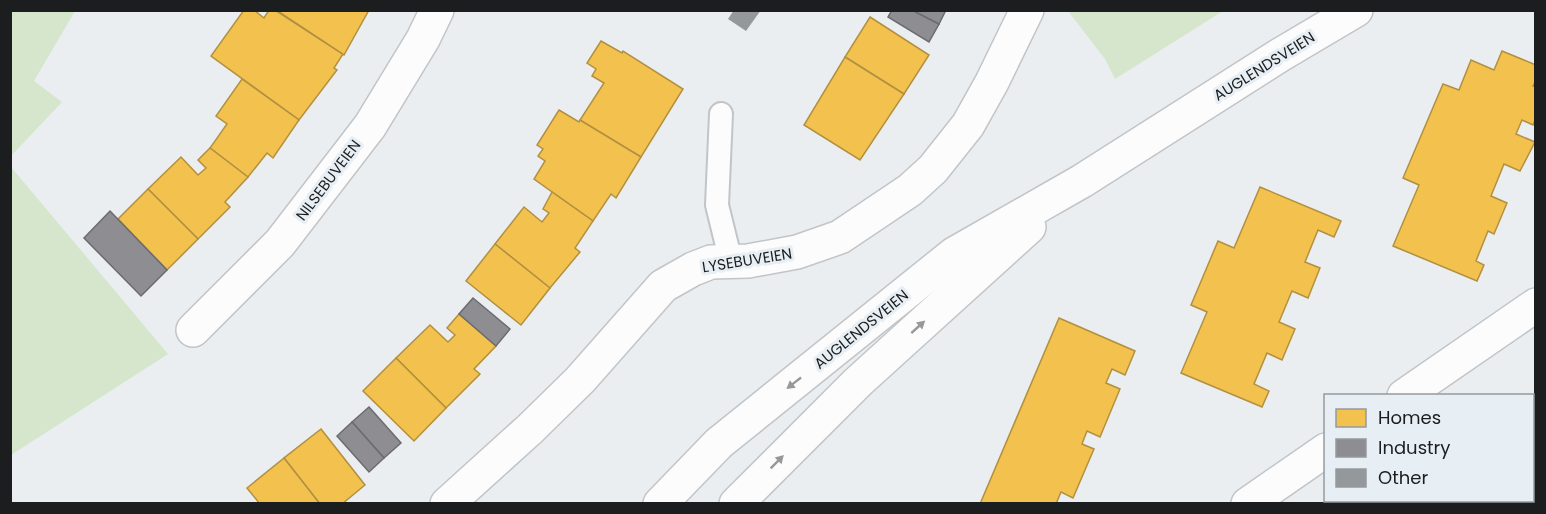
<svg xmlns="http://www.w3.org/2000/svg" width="1546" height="514" font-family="Poppins,sans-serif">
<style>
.green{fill:#d5e6cd}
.homes{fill:#f2c14e;stroke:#b29040;stroke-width:1.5}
.industry{fill:#8d8d92;stroke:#6b6b70;stroke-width:1.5}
.building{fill:#95989a}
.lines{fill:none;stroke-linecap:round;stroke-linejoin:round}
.service-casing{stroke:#c2c5c7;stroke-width:26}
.minor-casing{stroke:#c2c5c7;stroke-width:36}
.secondary-casing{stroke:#c2c5c7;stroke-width:36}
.service{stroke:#fcfcfd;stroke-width:22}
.minor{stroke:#fcfcfd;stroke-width:33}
.secondary{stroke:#fcfcfd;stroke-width:33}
.oneway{fill:#979899}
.labels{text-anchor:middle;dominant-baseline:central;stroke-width:6;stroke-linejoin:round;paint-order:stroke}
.street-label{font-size:15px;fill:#1b1d1f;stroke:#e7eef4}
</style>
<rect width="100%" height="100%" fill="#eaeef1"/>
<g class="green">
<path d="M11 10 75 11 34 81 62 102 11 156Z"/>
<path d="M1068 11H1223L1115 79 1105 59Z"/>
<path d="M11 167 168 354 11 455H10Z"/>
<path d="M1533 437 1535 438 1536 493 1533 500Z"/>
<path d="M1346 500H1532V501L1531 504 1345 503Z"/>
</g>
<g class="homes">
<path d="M244 10H254L264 18 269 10H275L343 54 334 68 337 70 299 120 211 56Z"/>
<path d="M276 10H369L344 55Z"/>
<path d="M870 17 929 55 904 94 845 57Z"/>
<path d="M601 41 622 53 623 51 683 89 641 157 580 120 604 83 592 76 596 69 587 63Z"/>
<path d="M1502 51 1536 65V80L1533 86 1536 87V118L1533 125 1522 120 1516 134 1535 142 1520 171 1504 164 1491 196 1507 203 1494 234 1488 231 1476 261 1484 265 1477 281 1393 246 1419 185 1403 178 1443 84 1459 90 1471 60 1494 70Z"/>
<path d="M845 57 904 94 860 160 804 125Z"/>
<path d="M242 79 299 120 273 158 267 153 248 177 210 148 227 124 216 116Z"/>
<path d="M559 110 579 122 580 120 641 157 616 198 611 194 593 221 534 179 545 161 538 156 543 149 537 145Z"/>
<path d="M210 148 248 177 225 202 230 207 198 239 148 189 181 157 198 175 206 168 198 160Z"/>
<path d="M1260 187 1341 221 1334 237 1318 230 1305 262 1320 268 1308 298 1292 291 1279 322 1295 329 1282 360 1267 353 1254 384 1269 391 1262 407 1181 373 1207 312 1191 305 1218 241 1234 248Z"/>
<path d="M148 189 198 239 167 270 118 219Z"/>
<path d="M552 192 593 221 575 248 580 252 550 288 495 244 524 207 542 222 549 213 543 209Z"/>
<path d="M495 244 550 288 521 325 466 281Z"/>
<path d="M459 314 496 346 474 369 480 374 446 408 396 358 430 325 448 342 455 335 447 328Z"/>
<path d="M1059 318 1135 351 1125 375 1112 369 1106 383 1120 389 1100 437 1087 431 1082 444 1094 449 1073 498 1061 492 1056 504H980Z"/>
<path d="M396 358 446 408 414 441 363 391Z"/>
<path d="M321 429 365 485 342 504H320L284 458Z"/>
<path d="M284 458 320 504H260L247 488Z"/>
</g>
<g class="industry">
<path d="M892 10H912L939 24 929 42 888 17Z"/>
<path d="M912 10H946L939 24Z"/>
<path d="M110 211 167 270 141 296 84 238Z"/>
<path d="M473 298 510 329 496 346 459 314Z"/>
<path d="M369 407 401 443 384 458 352 422Z"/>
<path d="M352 422 384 458 369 472 337 436Z"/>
</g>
<path class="building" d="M734 10H761L746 31 728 19Z"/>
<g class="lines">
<g class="service-casing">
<path id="service" d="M721 114 717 205 731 262"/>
</g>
<g class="minor-casing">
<g id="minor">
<path d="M193 330 280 243 370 126 423 39 437 10"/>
<path d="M1404 396 1536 305"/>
<path d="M447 504 530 429 580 380 663 286 693 269 711 262 748 261 797 252 840 237 910 190 933 169 968 125 992 82 1027 10"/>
<path d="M1248 504 1326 450"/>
</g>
</g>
<g class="secondary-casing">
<g id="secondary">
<path d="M660 504 719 443 954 254 1082 181 1280 55 1356 10"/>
<path d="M736 504 858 382 1029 227"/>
</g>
</g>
<use href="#service" class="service"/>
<use href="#minor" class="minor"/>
<use href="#secondary" class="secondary"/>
</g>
<defs><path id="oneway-solid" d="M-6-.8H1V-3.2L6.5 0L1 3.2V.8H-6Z" transform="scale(1.5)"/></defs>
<g class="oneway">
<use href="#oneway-solid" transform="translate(918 327) rotate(-42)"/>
<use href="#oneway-solid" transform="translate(794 383) rotate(142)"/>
<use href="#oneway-solid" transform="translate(777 462) rotate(-45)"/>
</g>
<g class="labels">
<g class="street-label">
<text transform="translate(1264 66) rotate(-32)">AUGLENDSVEIEN</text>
<text transform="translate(328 180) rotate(-53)">NILSEBUVEIEN</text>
<text transform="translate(747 260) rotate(-9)">LYSEBUVEIEN</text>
<text transform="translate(861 329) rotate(-39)">AUGLENDSVEIEN</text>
</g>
</g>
<rect width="1546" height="514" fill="none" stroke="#1b1d1f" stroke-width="24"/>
<rect x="1324" y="394" width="210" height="108" fill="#e7eef4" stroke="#959a9f" stroke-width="1.5"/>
<rect x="1336" y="409" width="30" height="18" fill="#f2c14e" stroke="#959a9f" stroke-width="1.5"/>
<text x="1378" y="424" font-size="18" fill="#1b1d1f">Homes</text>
<rect x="1336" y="439" width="30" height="18" fill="#8d8d92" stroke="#959a9f" stroke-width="1.5"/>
<text x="1378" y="454" font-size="18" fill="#1b1d1f">Industry</text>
<rect x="1336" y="469" width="30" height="18" fill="#95989a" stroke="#959a9f" stroke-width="1.5"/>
<text x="1378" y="484" font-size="18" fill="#1b1d1f">Other</text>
</svg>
